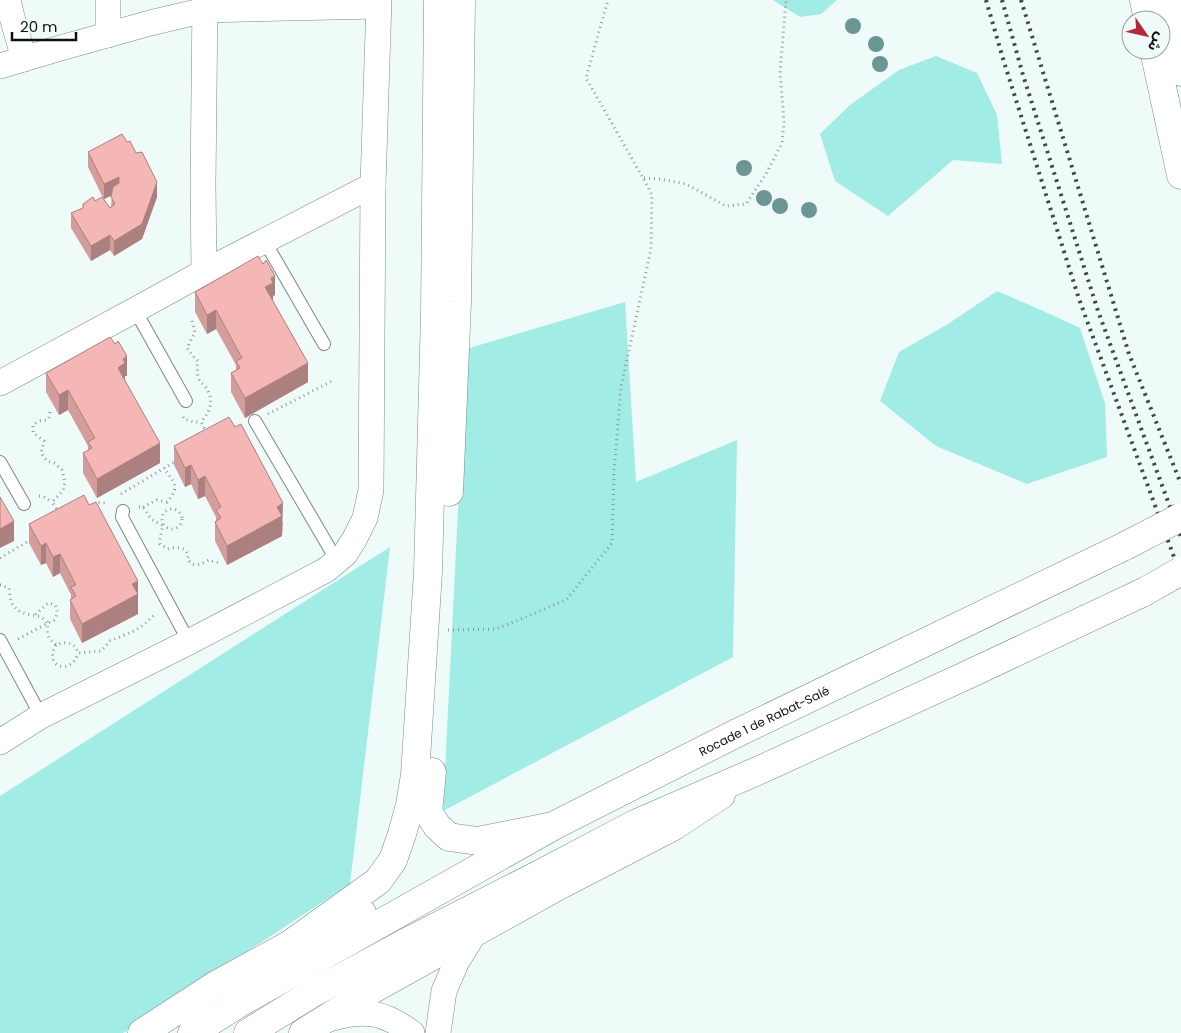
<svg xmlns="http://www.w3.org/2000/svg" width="1181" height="1033" font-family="Poppins,'Noto Sans Arabic',sans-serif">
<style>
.green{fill:#a1ece4}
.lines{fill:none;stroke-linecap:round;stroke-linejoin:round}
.service-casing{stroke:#7c8887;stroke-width:14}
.minor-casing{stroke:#7c8887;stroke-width:26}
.primary-casing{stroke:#7c8887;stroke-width:29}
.trunk-casing{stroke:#7c8887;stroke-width:29}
.path{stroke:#909998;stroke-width:3;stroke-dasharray:1 4;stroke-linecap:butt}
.service{stroke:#fff;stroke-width:12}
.minor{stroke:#fff;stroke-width:25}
.primary{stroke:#fff;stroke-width:28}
.trunk{stroke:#fff;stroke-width:28}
.rail{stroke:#414847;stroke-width:4;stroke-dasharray:2.5 5;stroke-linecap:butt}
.trunk-bridge-casing{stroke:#7c8887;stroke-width:29;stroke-linecap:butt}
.trunk-bridge{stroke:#fff;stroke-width:28}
.tree{fill:#6b9693}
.wall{fill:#d39d9c;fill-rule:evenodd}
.shaded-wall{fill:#ac807f}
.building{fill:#f5b7b5;stroke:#ac807f}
.labels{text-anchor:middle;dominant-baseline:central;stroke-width:4.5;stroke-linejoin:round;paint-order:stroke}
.street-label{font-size:12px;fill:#0e1312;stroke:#eefbf9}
</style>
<rect width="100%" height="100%" fill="#eefbf9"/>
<g class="green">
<path d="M773 0H837L821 14 800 17Z"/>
<path d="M936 56 977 73 997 115 1002 164 953 160 888 216 835 181 820 134 850 105 899 70Z"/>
<path d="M997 291 1041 310 1080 328 1105 403 1107 457 1027 484 936 446 880 401 899 352 948 324Z"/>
<path d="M625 302 636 482 737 440 733 657 443 811 466 349Z"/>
<path d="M390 547 350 884 123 1033H0V796Z"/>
</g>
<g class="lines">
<g class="service-casing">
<g id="service">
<path d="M264 240 324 344"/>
<path d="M135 310 186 401"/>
<path d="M255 421 337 561"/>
<path d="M0 462 24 504"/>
<path d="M123 511 122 517 189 642"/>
<path d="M0 640 41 716"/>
</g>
</g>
<g class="minor-casing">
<g id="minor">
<path d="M8 0 12 17 24 59"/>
<path d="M108 0V35"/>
<path d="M0 66 57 49 150 23 205 10 378 6"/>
<path d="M204 272 203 184 205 0"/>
<path d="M0 383 135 310 204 272 373 185"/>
<path d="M0 742 41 716 189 642 326 570 345 554 355 538 365 518 371 490 373 185 379 0"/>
<path d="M329 1019C364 1009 383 1011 412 1033"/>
<path d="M438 1033 444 991 457 961 474 934"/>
</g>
</g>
<g class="primary-casing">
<g id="primary">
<path d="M449 492 457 302 461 0"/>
<path d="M432 772 428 812 437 826 449 837 478 841 548 827"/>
<path d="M142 1033 216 985 289 945 378 881 393 860 402 834 410 805 415 775 428 572 435 313 438 0"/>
<path d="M303 1033 375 988 558 886 674 826 721 795"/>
</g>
</g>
<g class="trunk-casing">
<g id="trunk">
<path d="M1144 0 1148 20"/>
<path d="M1170 0 1181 72"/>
<path d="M1154 50 1181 175"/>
<path d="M289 945C315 936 338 926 362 913"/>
<path id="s1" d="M192 1033 241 1002 555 825 737 733 1125 546"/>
<path d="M248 1033 311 994 403 944 542 873 637 823 762 769 965 676 1144 592"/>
</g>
</g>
<g class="path">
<path d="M644 178 660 179 686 184 726 206 746 204 766 174 782 143 784 122 780 73 786 0"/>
<path d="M192 321 195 332 187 348 192 355 198 361C197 366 197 371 198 377 199 381 202 383 205 386 215 400 211 410 201 422L206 432"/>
<path d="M50 412C49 423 46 419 39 421 37 422 34 424 33 425V433L44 441 41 453 47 461 54 463 62 470 65 482 63 491 52 502 58 511"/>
<path d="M268 414 332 381"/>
<path d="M183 417 184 419 194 422H201"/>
<path d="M121 494 176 461"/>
<path d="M39 496 44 497 52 502"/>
<path d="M94 505 99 503H108"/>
<path d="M139 507H143C147 511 148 517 153 520 156 522 160 523 163 526L160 538V544L168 549C173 547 184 546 187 553 191 559 185 555 189 561 195 568 203 563 209 560L219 563"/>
<path d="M143 507 157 500 167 502C181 486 174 483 164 468"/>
<circle cx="172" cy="519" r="10"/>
<path d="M0 558 32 539"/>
<path d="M0 585H2L9 589C10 594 10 601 13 605 22 618 36 612 45 620 50 625 46 630 48 635 49 639 53 642 56 645 65 641 75 642 78 653L101 651 110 641 134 631 145 624 156 613"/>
<path d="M448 630 496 629 533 614 566 600 612 543 614 472 621 387 651 249 652 195 643 178 586 78 608 0"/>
<path d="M18 639 54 620C58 614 58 611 55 605L48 603 35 615"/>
<path d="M56 645C43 666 71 677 78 653"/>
</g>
<use href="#service" class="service"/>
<use href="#minor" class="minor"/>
<use href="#primary" class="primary"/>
<use href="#trunk" class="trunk"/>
<g class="rail">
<path d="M986 0 1004 62 1079 299 1181 576"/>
<path d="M1002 0 1023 75 1098 311 1181 537"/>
<path d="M1021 0 1129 354 1181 484"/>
</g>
<g class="trunk-bridge-casing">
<g id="trunk-bridge">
<path d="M1125 546 1181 517"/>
<path d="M1144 592 1181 571"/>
</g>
</g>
<use href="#trunk-bridge" class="trunk-bridge"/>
</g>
<g class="tree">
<circle cx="853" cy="26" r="8"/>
<circle cx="876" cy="44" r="8"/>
<circle cx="880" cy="64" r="8"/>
<circle cx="744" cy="168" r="8"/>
<circle cx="764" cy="198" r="8"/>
<circle cx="780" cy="206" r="8"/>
<circle cx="809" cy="210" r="8"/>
</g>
<g class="wall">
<path d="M88 152 157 197 142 239 114 256 110 250 91 261 71 228V213L83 208V204L103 198 88 167ZM112 195 111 207 110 208 104 199Z"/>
<path d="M195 292 275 295 273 296V301L308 382 245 418 231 392V373L236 370V365L216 329 207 334 195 312Z"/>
<path d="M46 373 127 376H125V381L160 463 97 498 83 473V453L88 451V446L68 410 59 415 46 392Z"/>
<path d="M174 446 283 523 282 536 227 565 215 541V522L216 521V517L205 496 198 499 191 484 185 487 174 465Z"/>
<path d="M29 524 138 601V614L82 643 70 619V600L71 599V595L60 573 53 577 46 563 41 565 29 543Z"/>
</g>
<g class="shaded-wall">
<path d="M119 177V192L104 199V184Z"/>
<path d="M157 182V197L142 239 114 256V241Z"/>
<path d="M110 235V250L91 261V246Z"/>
<path d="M275 276V295L273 296V302L265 287 271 278Z"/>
<path d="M216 310V329L207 334V315Z"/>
<path d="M127 356V376H125V383L118 368 123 359Z"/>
<path d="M308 363V382L245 418V398Z"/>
<path d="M68 390V410L59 415V395Z"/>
<path d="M160 443V463L97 498V479Z"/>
<path d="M191 465V484L185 487V468Z"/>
<path d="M205 476V496L198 499V480Z"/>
<path d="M283 503 282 536 227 565V546L277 507Z"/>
<path d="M14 521V541L0 548V529Z"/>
<path d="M46 543V563L41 565V546Z"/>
<path d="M60 554V573L53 577V557Z"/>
<path d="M138 581V614L82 643V624L132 584Z"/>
</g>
<g class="building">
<path d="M122 134 127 142 130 141 136 153 142 152 157 182 142 224 114 241 110 235 91 246 71 213 83 208V204L93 197 95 201 102 197 110 208 115 204 111 197 113 187 119 183V177L104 184 88 152Z"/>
<path d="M258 256 263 264 266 260 275 276 271 278 273 283 265 287 308 363 245 398 231 373 240 368 236 361 242 358 216 310 207 315 195 292Z"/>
<path d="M110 337 115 344 118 341 127 356 123 359 125 363 118 368 160 443 97 479 83 453 92 448 88 442 95 438 68 390 59 395 46 373Z"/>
<path d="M229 417 235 427 241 424 283 503 277 507 282 516 227 546 215 522 221 518 216 510 221 507 205 476 198 480 191 465 185 468 174 446Z"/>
<path d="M84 495 89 505 96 502 138 581 132 584 138 594 82 624 70 600 76 596 71 587 76 585 60 554 53 557 46 543 41 546 29 524Z"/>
<path d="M0 497 14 521 0 529Z"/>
</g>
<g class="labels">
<g class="street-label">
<text stroke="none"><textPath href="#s1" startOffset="652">Rocade 1 de Rabat-Salé</textPath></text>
</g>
</g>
<g transform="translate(1146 35) rotate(124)"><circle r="24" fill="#eefbf9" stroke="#949e9d"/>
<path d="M0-4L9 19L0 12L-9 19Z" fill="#b92838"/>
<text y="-8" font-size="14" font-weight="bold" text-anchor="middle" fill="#0e1312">ش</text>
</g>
<path d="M12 32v8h64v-8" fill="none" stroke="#0e1312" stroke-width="2.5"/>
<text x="20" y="32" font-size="15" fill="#0e1312" stroke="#eefbf9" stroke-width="4" paint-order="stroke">20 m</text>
</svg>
